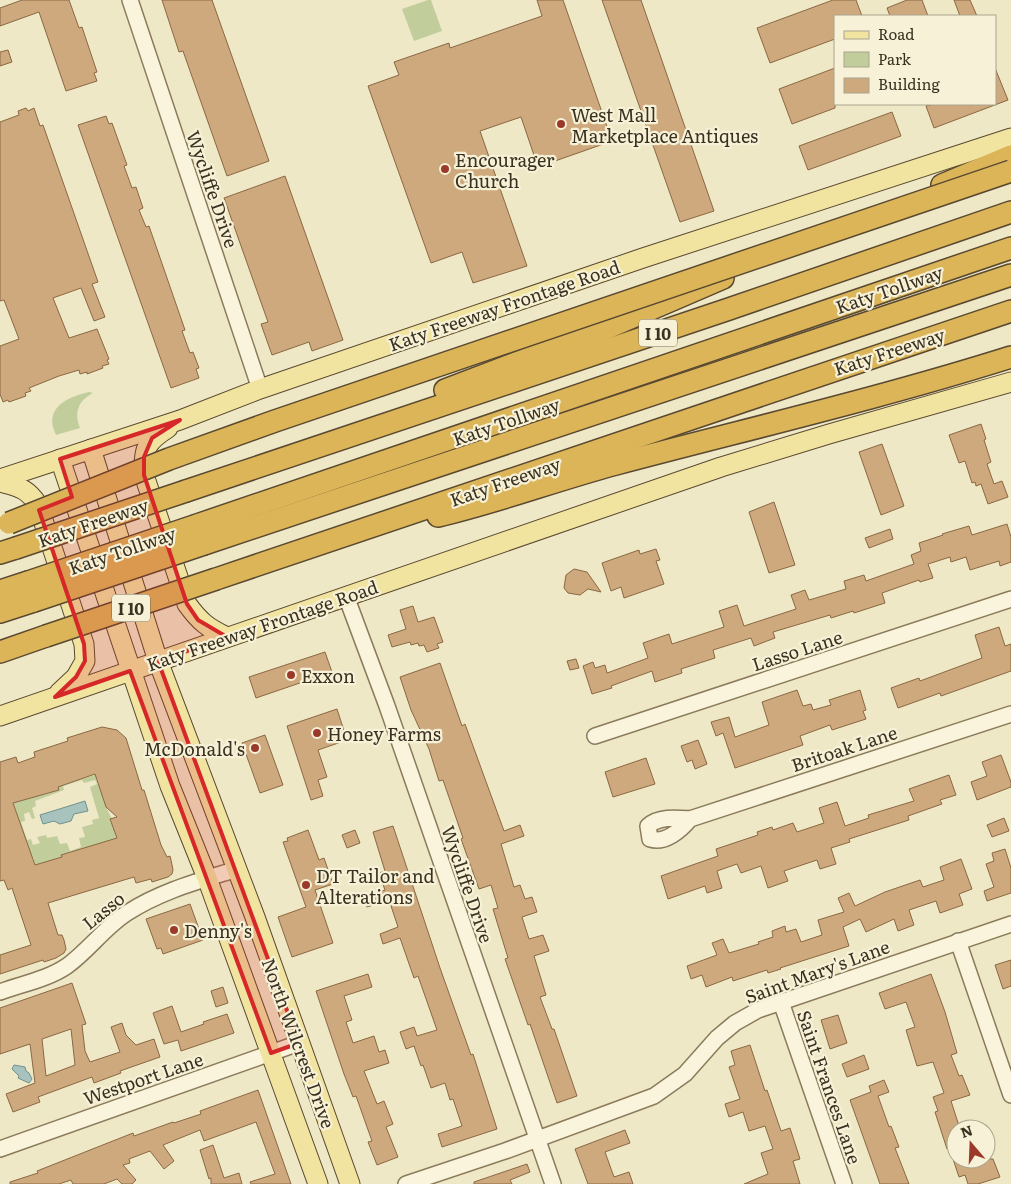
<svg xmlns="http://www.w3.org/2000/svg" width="1011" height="1184" font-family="Literata,serif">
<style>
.green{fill:#c1ce9b;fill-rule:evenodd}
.water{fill:#a8c3be;stroke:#6e928e}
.building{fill:#cda97d;stroke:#8a6842;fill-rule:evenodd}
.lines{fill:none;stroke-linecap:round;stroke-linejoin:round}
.minor-casing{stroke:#8b7b5c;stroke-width:18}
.major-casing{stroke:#594930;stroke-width:21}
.highway-casing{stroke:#594930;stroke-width:24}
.minor{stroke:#f9f4db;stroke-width:15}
.major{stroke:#f1e3a0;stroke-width:19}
.highway{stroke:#ddb559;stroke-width:21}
.highway-bridge-casing{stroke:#594930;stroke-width:24;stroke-linecap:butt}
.highway-bridge{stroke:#ddb559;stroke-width:21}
.marked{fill:#d62828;fill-opacity:0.2;stroke:#d62828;stroke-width:4;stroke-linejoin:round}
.poi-dot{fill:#9b3a2b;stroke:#f6f1d7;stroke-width:2}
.labels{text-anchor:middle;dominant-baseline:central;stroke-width:4.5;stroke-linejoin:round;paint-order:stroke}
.shield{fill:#f6f1d7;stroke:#736b57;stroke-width:1}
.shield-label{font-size:16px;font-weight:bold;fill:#3b3120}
.poi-label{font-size:18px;fill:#3b3120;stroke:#f6f1d7;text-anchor:start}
.street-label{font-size:18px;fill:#3b3120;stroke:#f6f1d7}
</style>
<rect width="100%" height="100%" fill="#efe8c7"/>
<g class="green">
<path d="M428 0H431L442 31 414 41 402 9Z"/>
<path d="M89 392 93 393C78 401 74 412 80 428L56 435C43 408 67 397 89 392Z"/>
<path d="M97 774 98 778 96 779 99 787H101L106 807 112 819 110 820 113 828 120 838 62 855V857L56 858V860L35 865 33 857H30L26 845 27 844 18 817 12 805 13 801 18 802 42 793 43 795 59 790 58 787ZM82 780 84 783 95 780 97 784 90 787 99 818 92 820 93 824 82 827 85 837 79 838 81 847 70 851 67 843 60 844 57 836 47 838 46 835 37 837 40 843 33 845 31 839 27 840 21 822 25 821 24 814 29 812 32 819 35 818 32 808 36 806 35 801 64 790 63 786Z"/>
</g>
<g class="water">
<path d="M85 801 88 811 74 814 71 821 60 824 54 821 43 824 40 815Z"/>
<path d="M14 1065 25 1067 26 1071 29 1073 32 1079 29 1083 18 1078 19 1076 12 1069Z"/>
</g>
<g class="building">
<path d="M22 0H69L79 28 82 27 97 72 94 73 97 81 66 91 39 12 0 26V8Z"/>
<path d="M162 0H212L269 161 227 176 183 51 179 52Z"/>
<path d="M537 0H563L612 141 538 167 521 117 480 131 527 266 473 283 462 252 431 263 368 86 399 75 394 62 449 43 450 48 542 16Z"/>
<path d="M602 0H641L714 211 680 222Z"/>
<path d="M833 0H856L862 16H835V39L770 63 757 28Z"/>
<path d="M907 0H922L928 16H890L887 8Z"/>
<path d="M954 0H970L977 16H960Z"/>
<path d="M8 50 12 62 0 66V52Z"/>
<path d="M835 68V108L792 124 779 89Z"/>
<path d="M995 68 1008 100 934 128 926 106 933 104H995Z"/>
<path d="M26 108 28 111 34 108 40 126 43 125 98 282 92 284 105 317 94 321 81 288 53 298 69 338 97 329 109 359 107 360 109 364 102 366 103 368 87 374V372L80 374 79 370 59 376 29 388 31 391 25 393 26 396 9 402 8 400 3 402 0 394V346L19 339 4 300 0 301V122L19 115 18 111Z"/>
<path d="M892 112 901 136 808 170 799 146Z"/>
<path d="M106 116 109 124 112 123 127 165 124 166 132 188 136 187 143 208 139 210 146 227 149 226 185 330 182 331 190 353 193 352 199 368 196 369 199 378 171 388 78 125Z"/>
<path d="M285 176 343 340 312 351 309 342 272 355 261 324 268 322 224 198Z"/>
<path d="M981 424 986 439 984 440 991 462 987 464 994 484 1002 481 1008 497 988 504 981 484 976 486 975 482 972 483 965 461 959 463 949 435Z"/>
<path d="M882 444 904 506 881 515 859 452Z"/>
<path d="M774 502 795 565 769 573 749 512Z"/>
<path d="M1007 524 1011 537V562L1000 566 999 561 970 570 966 557 951 562 950 557 928 564 933 578 920 582 919 580 882 593 885 603 854 613 853 611 831 618 830 615 773 632 775 638 754 646 751 638 713 650 715 658 681 669 682 673 655 682 652 671 611 686 612 688 592 694 583 666 593 662 595 668 605 665 607 673 648 658 643 643 669 634 672 644 724 627 719 611 737 605 744 626 796 609 791 595 805 590 809 600 846 589 844 581 864 575 866 581 914 564 911 555 921 551 919 543 943 535 942 534 969 526 972 535Z"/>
<path d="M890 529 893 539 869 548 865 538Z"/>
<path d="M656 549 660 560 656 561 664 584 624 598 621 587 611 591 602 563 639 550 640 554Z"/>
<path d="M574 569 587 572 601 592 588 589 580 595 568 593 564 588 566 575Z"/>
<path d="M413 606 418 622 434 617 443 642 437 644 439 648 427 652 424 645 419 646 418 643 411 645 410 642 392 647 388 635 406 629 400 610Z"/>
<path d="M999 627 1005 646 1011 644V671L941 696 940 693 898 708 891 688 919 678 920 681 982 658 975 635Z"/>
<path d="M325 652 332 672 256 698 249 677Z"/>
<path d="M576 659 579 668 570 670 567 661Z"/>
<path d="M440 663 462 726 465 724 504 831 520 825 524 836 501 844 514 887 520 885 525 899 532 897 537 912 522 917 529 939 543 935 549 951 534 956 546 995 540 997 552 1029H554L577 1096 557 1103 530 1024 528 1025 505 959 508 958 493 909 498 908 491 885 479 889 461 839 463 838 443 780 439 781 429 749 411 710 400 677Z"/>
<path d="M797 690 803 706 811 704 813 710 831 705 829 700 860 690 866 710 863 711 866 719 832 730 830 725 800 736 803 745 735 768 723 733 716 736 711 722 729 717 735 737 769 725 762 702Z"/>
<path d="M337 709 347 740 318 750 327 777 318 780 323 796 311 800 287 726Z"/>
<path d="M102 727 117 730 126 738 142 790H144L161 845 167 857 170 856 171 860 173 870 172 874 168 877 152 882 151 879 136 883 134 877 48 903 58 935H62L64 940 66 949 64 953 56 958 44 962 43 960 0 974V955L31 945 12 888 8 890 4 880 0 881V762L16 757 18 763 35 757 34 752 68 741 67 738ZM95 774 106 807 117 817 110 819 117 838 61 855 62 857 35 865 13 803 59 790 58 787Z"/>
<path d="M265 735 283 785 260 793 242 743Z"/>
<path d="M698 740 707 764 695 769 692 760 687 762 681 746Z"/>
<path d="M1001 755 1011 782V787L977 800 971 782 987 776 982 762Z"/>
<path d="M646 758 655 784 613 797 605 772Z"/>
<path d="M949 775 956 795 940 800 942 804 908 816 909 820 849 839 850 842 831 848 836 864 820 869 817 860 784 871 788 881 768 888 761 866 741 873 737 864 717 871 722 888 707 893 705 886 668 899 661 876 718 856 716 849 758 835 757 832 772 827 773 830 793 823 797 832 824 823 819 808 837 802 845 826 869 818 868 815 914 801 909 789Z"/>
<path d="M1004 818 1009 831 992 837 987 825Z"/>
<path d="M393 826 440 968 471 1055 473 1054 497 1129 442 1147 438 1134 462 1126 453 1099 450 1100 445 1083 431 1088 423 1065 421 1066 414 1046 406 1049 400 1032 414 1027 417 1036 437 1030 418 976 414 978 400 938 383 944 380 934 398 927 389 900 367 907 364 897 385 890 379 873 385 871 373 832Z"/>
<path d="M308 830 319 860 324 858 333 884 315 890 333 943 292 957 278 917 306 907 283 842 288 841 287 838Z"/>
<path d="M355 830 360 843 347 848 342 835Z"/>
<path d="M1005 849 1011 868V893L987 901 984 891 994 887 986 864 994 861 992 853Z"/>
<path d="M961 859 972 889 959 894 963 905 940 913 936 901 909 910 914 925 898 931 894 919 866 932 860 919 843 927 849 946 780 968 781 969 768 973 767 970 733 981 732 977 706 987 702 975 691 979 687 966 717 955 712 943 723 939 729 953 759 944 758 942 773 937 772 931 785 926 786 932 796 929 801 942 822 935 818 920 844 912 838 898 849 893 855 906 885 892 920 880 923 887 944 880 940 867Z"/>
<path d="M190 904 203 940 163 954 161 948 157 949 146 919Z"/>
<path d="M1011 960V986L1003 989 995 965Z"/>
<path d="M368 974 372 987 344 996 352 1020 346 1022 353 1043 374 1036 379 1052 385 1050 389 1063 364 1071 377 1104 384 1101 393 1124 386 1127 398 1157 377 1165 368 1142 372 1141 356 1096 353 1097 344 1074 316 991Z"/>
<path d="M931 974 945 1012 957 1053 951 1055 959 1076 962 1075 970 1095 951 1101 960 1129H956V1146L947 1149 935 1112 938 1111 933 1097 944 1093 933 1062 917 1066 906 1030 915 1027 906 1002 885 1009 879 993Z"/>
<path d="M72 983 86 1024 82 1025 85 1051 90 1062 120 1052 111 1027 122 1023 126 1035 136 1045 154 1039 160 1057 120 1071 121 1073 94 1083 92 1077 38 1097 40 1102 13 1112 6 1094 35 1083 30 1044 0 1054V1008ZM71 1029 75 1065 46 1076 42 1039Z"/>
<path d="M223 987 228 1003 216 1007 211 991Z"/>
<path d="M172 1006 181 1032 204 1024 203 1022 227 1014 234 1033 181 1051 178 1040 164 1044 153 1013Z"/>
<path d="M838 1015 847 1043 830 1049 821 1020Z"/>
<path d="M750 1045 765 1091 767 1090 781 1131 790 1128 800 1159 793 1161 800 1184H744L768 1174 761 1153 773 1149 765 1126 749 1131 743 1112 729 1117 725 1104 740 1099 729 1067 735 1065 731 1051Z"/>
<path d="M864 1055 869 1069 847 1077 842 1064Z"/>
<path d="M884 1080 889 1092 878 1096 889 1127 891 1126 899 1147 895 1148 909 1184H880L850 1100 871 1092 869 1086Z"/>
<path d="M258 1090 291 1184H251L250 1182 275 1174 256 1122 204 1141 200 1130 163 1145 174 1161 164 1169 150 1151 129 1159 130 1163 123 1165 136 1180 132 1184H122L117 1179 104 1184H73L71 1180 59 1184H10V1182L38 1173 37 1171 133 1133 134 1136 173 1122 174 1123 201 1114 200 1111Z"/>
<path d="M625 1130 630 1143 605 1152 614 1177 629 1172 633 1184H588L575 1149Z"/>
<path d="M213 1145 224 1178 239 1173 242 1184H211V1178L209 1179 200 1150Z"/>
<path d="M953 1159H993L1000 1177 978 1184H968L965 1175 959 1177Z"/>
<path d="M527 1164 530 1172 510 1180 512 1184H474V1182Z"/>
</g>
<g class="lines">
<g class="minor-casing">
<g id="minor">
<path d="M130 0 260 389"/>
<path d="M346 596 387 706 553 1184"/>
<path d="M595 736 1011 599"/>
<path d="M690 819C681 830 665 844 650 839L648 826C659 816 677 818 690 819L1011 714"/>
<path d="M958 941 1011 1095"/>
<path d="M0 992C22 984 48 979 67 966 89 950 105 927 127 913 161 891 199 881 237 869"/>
<path d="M781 1002 844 1184"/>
<path d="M0 1149 299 1043"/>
<path d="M406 1184 505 1151 654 1096 685 1074 717 1038 735 1023 758 1010 1011 924"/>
</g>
</g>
<g class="major-casing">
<g id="major">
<path d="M168 428C146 442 143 448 144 475L187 604C200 622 208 628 227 637"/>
<path d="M91 449 158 661 255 917 350 1184"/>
<path d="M60 459 170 786 207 878 318 1184"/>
<path d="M0 479 180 420 260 389 643 258 1011 138"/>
<path d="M0 482C19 487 27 488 38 505L84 644 85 661 76 677 59 693"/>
<path d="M0 716 721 467 829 434 1011 382"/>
</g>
</g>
<g class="highway-casing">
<g id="highway">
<path d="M942 185 1011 156"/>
<path d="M445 390 600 331 723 278"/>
<path d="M186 491 729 309 1011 212"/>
<path d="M438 516C498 502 556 480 616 464 748 429 881 398 1011 357"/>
<path d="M197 525 1011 248"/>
<path d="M204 544 1011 275"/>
<path d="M0 553 16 548"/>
<path d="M216 579 1011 311"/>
<path d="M0 591 28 582"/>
<path d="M0 612 34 601"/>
<path d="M0 652 46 636"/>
</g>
</g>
<use href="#minor" class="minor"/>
<use href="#major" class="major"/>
<use href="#highway" class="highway"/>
<g class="highway-bridge-casing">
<g id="highway-bridge">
<path d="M9 523 169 459 275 421 1011 171"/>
<path d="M16 548 186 491"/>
<path d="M28 582 197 525"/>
<path d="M34 601 204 544"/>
<path d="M46 636 216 579"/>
</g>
</g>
<use href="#highway-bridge" class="highway-bridge"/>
</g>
<path class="marked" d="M180 420 152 438 144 457V475L187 604 198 620 227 637 158 661 299 1043 271 1053 130 671 55 697 76 677 85 661 84 644 39 510 72 497 60 459Z"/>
<g class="poi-dot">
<circle cx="561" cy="124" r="5"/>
<circle cx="445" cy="169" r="5"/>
<circle cx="291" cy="675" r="5"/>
<circle cx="317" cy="733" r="5"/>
<circle cx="255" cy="748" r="5"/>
<circle cx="306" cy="885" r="5"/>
<circle cx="174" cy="930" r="5"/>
</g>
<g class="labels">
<g class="shield">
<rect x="639" y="319.5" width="38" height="27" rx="4"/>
<rect x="112" y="594.5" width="38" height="27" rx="4"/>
</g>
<g class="shield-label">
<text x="658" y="333">I 10</text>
<text x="131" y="608">I 10</text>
</g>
<g class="poi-label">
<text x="571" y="114">West Mall<tspan x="571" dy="21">Marketplace Antiques</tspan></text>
<text x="455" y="159">Encourager<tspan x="455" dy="21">Church</tspan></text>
<text x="301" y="675">Exxon</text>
<text x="327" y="733">Honey Farms</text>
<text x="245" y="748" text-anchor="end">McDonald's</text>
<text x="316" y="875">DT Tailor and<tspan x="316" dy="21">Alterations</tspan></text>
<text x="184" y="930">Denny's</text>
</g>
<g class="street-label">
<text transform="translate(213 189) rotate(71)">Wycliffe Drive</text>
<text transform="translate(889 289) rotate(-19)">Katy Tollway</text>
<text transform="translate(504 305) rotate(-19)">Katy Freeway Frontage Road</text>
<text transform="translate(889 351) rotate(-18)">Katy Freeway</text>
<text transform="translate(506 421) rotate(-19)">Katy Tollway</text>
<text transform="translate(505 481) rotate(-19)">Katy Freeway</text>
<text transform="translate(93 522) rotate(-19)">Katy Freeway</text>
<text transform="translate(122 550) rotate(-19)">Katy Tollway</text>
<text transform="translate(262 625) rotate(-19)">Katy Freeway Frontage Road</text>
<text transform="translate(797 650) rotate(-18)">Lasso Lane</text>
<text transform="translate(844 748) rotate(-18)">Britoak Lane</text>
<text transform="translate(468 884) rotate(71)">Wycliffe Drive</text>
<text transform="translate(103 910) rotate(-39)">Lasso</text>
<text transform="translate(817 971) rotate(-20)">Saint Mary's Lane</text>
<text transform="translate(299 1043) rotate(70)">North Wilcrest Drive</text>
<text transform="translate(143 1078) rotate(-19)">Westport Lane</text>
<text transform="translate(830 1087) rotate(71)">Saint Frances Lane</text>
</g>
</g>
<rect x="834" y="15" width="162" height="90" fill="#f6f1d7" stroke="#aba48e"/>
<rect x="844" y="31" width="25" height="8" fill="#f1e3a0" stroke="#aba48e"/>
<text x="878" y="40" font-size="15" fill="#3b3120">Road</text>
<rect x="844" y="52" width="25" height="15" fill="#c1ce9b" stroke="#aba48e"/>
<text x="878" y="65" font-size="15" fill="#3b3120">Park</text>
<rect x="844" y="78" width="25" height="15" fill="#cda97d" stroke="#aba48e"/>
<text x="878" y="90" font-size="15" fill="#3b3120">Building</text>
<g transform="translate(971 1144) rotate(341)"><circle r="24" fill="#f6f1d7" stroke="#aba48e"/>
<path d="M0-4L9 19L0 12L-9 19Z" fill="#9b3a2b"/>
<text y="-8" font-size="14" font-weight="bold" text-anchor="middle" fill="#3b3120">N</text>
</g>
</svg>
